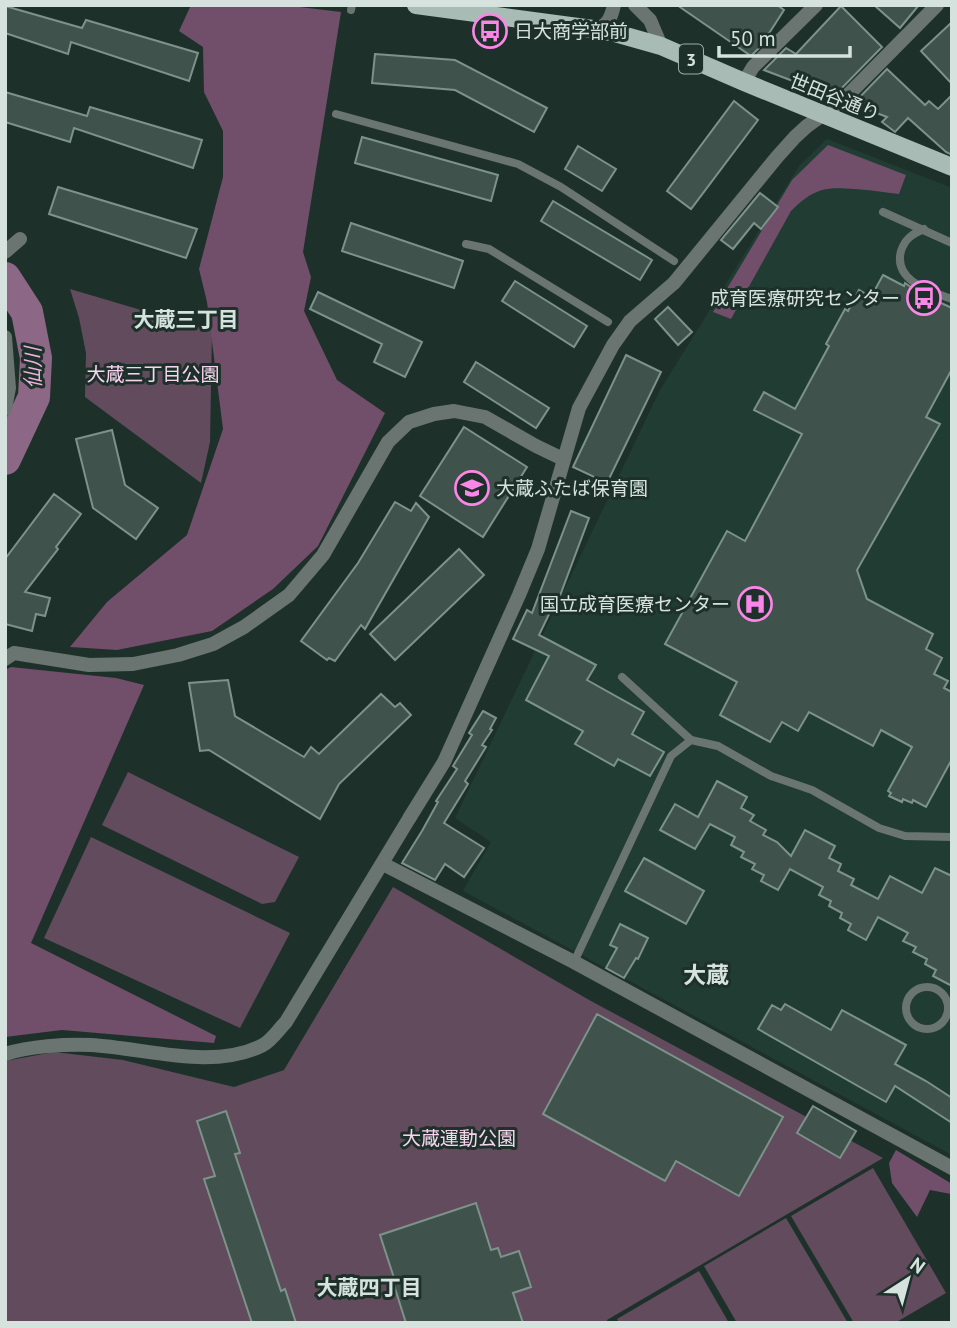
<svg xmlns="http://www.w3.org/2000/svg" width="957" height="1328" font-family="'PT Sans','Noto Sans JP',sans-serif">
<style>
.built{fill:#213c33}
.green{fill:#614b5c}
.forest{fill:#714e6a}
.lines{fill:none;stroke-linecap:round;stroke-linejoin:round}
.river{stroke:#8d6886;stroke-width:32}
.building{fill:#3f534c;stroke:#7c928a;stroke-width:2}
.service{stroke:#6a7470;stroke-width:8}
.minor{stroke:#6a7470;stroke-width:14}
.tertiary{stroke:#6a7470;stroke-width:14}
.primary{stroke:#a8bbb4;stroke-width:18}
.labels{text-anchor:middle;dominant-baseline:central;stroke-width:6;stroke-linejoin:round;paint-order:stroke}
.shield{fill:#1d312a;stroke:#9eada8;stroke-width:2}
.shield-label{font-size:18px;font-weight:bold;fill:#d6e2de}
.poi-label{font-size:19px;fill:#d6e2de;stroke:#1d312a;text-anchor:start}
.street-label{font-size:19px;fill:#d6e2de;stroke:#1d312a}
.park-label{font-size:19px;fill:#f9d4f1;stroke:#1d312a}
.neighbourhood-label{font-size:21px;font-weight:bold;fill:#d6e2de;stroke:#1d312a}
.water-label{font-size:21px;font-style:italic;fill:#eeb2e1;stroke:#1d312a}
.quarter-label{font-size:23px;font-weight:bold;fill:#d6e2de;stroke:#1d312a}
</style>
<rect width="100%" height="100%" fill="#1d312a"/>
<path class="built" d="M827 139 952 188V1155L463 891 491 842 455 818 660 390 799 166Z"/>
<g class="green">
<path d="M70 289 212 331 210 442 201 483 85 397 86 353 79 318Z"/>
<path d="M128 772 299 857 275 902 262 904 102 825Z"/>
<path d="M91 837 290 933 240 1028 44 938Z"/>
<path d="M393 887 591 1001 883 1158 607 1320 608 1323H5V1061L54 1052 123 1060 234 1087 284 1070Z"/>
<path d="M873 1168 946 1293 895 1323H854L791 1216Z"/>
<path d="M786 1218 848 1323H737L704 1266Z"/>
<path d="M699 1271 729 1323H619L617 1319Z"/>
</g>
<g class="forest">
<path d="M191 5H283L341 12 303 252 311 277 304 311 337 380 385 413 318 546 273 589 212 631 117 650 70 647 107 602 187 535 223 429 207 302 199 269 223 177V131L204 92 203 47 179 31Z"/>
<path d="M828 145 906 175 899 194C881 192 838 185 822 190 809 194 800 202 791 211L731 319 713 312 792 180Z"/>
<path d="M11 667 116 678 144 685 31 943 216 1036 214 1043 62 1030 5 1037V670Z"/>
<path d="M896 1150 952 1184 951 1194 930 1190 917 1217 892 1183 889 1163Z"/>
</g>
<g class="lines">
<path class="river" d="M5 278 27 312 36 358 34 397 5 459"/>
</g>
<g class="building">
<path d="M677 5H777L784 10 766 38 768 39 751 56Z"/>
<path d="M874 5H919L900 28Z"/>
<path d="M5 6 82 28 86 20 198 53 189 81 71 42 68 54 5 33Z"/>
<path d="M841 6 882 47 836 94 832 96 764 70 786 48 796 54Z"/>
<path d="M952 22V84L921 51Z"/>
<path d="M375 54 455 60 547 108 534 132 455 90 372 83Z"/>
<path d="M887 69 925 105 929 101 938 109 952 95V155L946 152 908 118 895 132 882 122 887 117 853 104Z"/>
<path d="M5 92 87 116 90 107 202 140 193 168 74 128 70 142 5 122Z"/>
<path d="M734 101 758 120 691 209 667 191Z"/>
<path d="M362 137 498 175 491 201 355 163Z"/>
<path d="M578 146 616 169 602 191 565 169Z"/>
<path d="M58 187 197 229 186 258 49 214Z"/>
<path d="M760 193 778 207 761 229 754 223 733 249 721 240Z"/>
<path d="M553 201 652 260 640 280 541 221Z"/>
<path d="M351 223 463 261 454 288 342 251Z"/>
<path d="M883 275 904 286 905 283 921 294 952 308V369L926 417 940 424 857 570 867 599 933 634 926 649 942 658 934 674 948 681 944 688 952 692V759L926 807 913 800 912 803 903 799 902 802 889 796 891 793 888 791 912 747 881 730 873 746 809 712 798 731 782 722 770 742 720 715 737 682 665 644 727 531 745 541 802 434 754 410 764 392 795 409 829 346 826 344 845 309 848 311 859 290 871 297Z"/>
<path d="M515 281 587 326 574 347 502 301Z"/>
<path d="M318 292 422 342 405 377 374 362 382 344 310 309Z"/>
<path d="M668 307 692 332 678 345 655 319Z"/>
<path d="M626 355 661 372 607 483 573 467Z"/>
<path d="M476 362 549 408 536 428 464 382Z"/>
<path d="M464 427 527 467 483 537 420 496Z"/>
<path d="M112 430 125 485 158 508 136 539 93 508 76 439Z"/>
<path d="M54 494 81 514 56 547 58 549 25 592 50 598 45 616 36 614 32 631 5 624V559Z"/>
<path d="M395 502 411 511 416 503 429 517 365 629 361 625 335 661 329 658 327 660 301 641 358 563Z"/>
<path d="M571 511 589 518 555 609 552 608 539 635 596 665 587 680 644 712 632 734 664 752 650 776 618 759 614 766 575 744 583 731 526 700 549 656 513 639 527 610 532 613Z"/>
<path d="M459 549 484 575 395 660 370 634Z"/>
<path d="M228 680 235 716 304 757 311 747 319 754 381 694 395 707 400 703 411 715 339 784 320 819 209 750 200 751 189 683Z"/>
<path d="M483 711 496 718 490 729 492 730 482 745 486 747 465 781 468 784 444 823 484 848 464 877 445 864 435 880 402 863 422 831 438 802 436 801 457 769 453 766 472 735 469 733Z"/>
<path d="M717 781 747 797 741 808 754 815 750 821 766 830 763 835 777 842 791 856 805 830 835 846 829 858 841 864 838 871 854 879 851 885 878 899 890 876 922 893 935 868 952 876V986L933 976 936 970 925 964 927 959 913 952 916 947 903 941 908 933 878 917 866 940 848 930 851 924 840 918 842 913 829 906 831 901 819 895 823 887 790 869 778 890 761 881 764 875 752 869 755 864 741 857 744 852 731 845 735 837 710 824 695 849 660 830 675 804 698 817Z"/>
<path d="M644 858 704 891 686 924 625 891Z"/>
<path d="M620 924 648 938 638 959 636 958 624 978 606 968 617 948 610 945Z"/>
<path d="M785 1004 831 1030 842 1010 906 1045 895 1064 926 1081 952 1098V1123L895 1086 886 1102 758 1029 772 1005 781 1010Z"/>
<path d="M597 1014 783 1117 739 1196 676 1161 665 1181 543 1114Z"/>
<path d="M813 1106 856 1131 840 1158 797 1133Z"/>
<path d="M226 1111 240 1153 235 1154 281 1291 285 1289 296 1323H252L204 1179 215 1176 197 1121Z"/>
<path d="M476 1203 491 1250 498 1248 501 1257 519 1251 531 1287 513 1293 523 1323H406L393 1282 395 1281 380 1235Z"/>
</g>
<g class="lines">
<g class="service">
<path d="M351 10 352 5"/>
<path d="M336 114 518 164 561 187 674 261"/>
<path d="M883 212 952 243"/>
<path d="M924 229C912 234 905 239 901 251 893 281 930 291 952 299"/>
<path d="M466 244 489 249 608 322"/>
<path d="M622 677 691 740"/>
<path d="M574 962 671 756 691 740 718 746 771 776 812 790 879 828 905 836 952 837"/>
<circle cx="927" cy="1008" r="21"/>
</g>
<g class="minor">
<path d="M744 82 753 67 816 5"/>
<path d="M5 252 20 239"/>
<path d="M5 337 9 388 5 409"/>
<path d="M5 659 14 653 89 665 133 664 178 655 213 644 244 627 289 595 323 555 388 442 409 422 434 414 454 411 485 417 536 446 563 459"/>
<path d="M410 817 444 762 519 595 538 549 579 408 613 345 630 321 674 283 777 157 795 137 807 126 842 101 937 5"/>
<path d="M383 864 574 962 952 1168"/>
</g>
<g class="tertiary">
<path d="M635 5 650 20 661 46"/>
<path d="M593 29C607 27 611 19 614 5"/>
<path d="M5 1054C30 1046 65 1044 91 1045 145 1048 213 1071 263 1045 272 1040 279 1029 286 1022L410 817"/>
</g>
<path class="primary" d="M416 5 593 29 615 33 661 46 744 82 952 167"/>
</g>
<defs>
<g id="bus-ring" transform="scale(1.75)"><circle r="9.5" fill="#1d312a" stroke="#fa87e7" stroke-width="1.5"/><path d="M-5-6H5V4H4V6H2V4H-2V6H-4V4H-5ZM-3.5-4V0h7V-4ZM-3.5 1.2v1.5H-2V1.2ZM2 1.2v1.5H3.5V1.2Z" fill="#fa87e7"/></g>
<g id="school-ring" transform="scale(1.75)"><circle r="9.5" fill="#1d312a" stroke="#fa87e7" stroke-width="1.5"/><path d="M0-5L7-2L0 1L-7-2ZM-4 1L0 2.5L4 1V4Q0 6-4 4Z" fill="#fa87e7"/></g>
<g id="hospital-ring" transform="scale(1.75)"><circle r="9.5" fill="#1d312a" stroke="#fa87e7" stroke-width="1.5"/><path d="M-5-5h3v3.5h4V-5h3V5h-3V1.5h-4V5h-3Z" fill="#fa87e7"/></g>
</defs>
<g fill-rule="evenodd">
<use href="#bus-ring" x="490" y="31"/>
<use href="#bus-ring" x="924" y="298"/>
<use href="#school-ring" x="472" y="488"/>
<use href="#hospital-ring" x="755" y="604"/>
</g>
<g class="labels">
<rect class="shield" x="679" y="44.5" width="24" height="29" rx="5"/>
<g class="shield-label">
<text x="691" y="59">3</text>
</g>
<g class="poi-label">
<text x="514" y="31">日大商学部前</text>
<text x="900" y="298" text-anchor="end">成育医療研究センター</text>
<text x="496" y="488">大蔵ふたば保育園</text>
<text x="730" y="604" text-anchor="end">国立成育医療センター</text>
</g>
<g class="street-label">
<text transform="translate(835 97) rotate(22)">世田谷通り</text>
</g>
<g class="park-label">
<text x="153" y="374">大蔵三丁目公園</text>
<text x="459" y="1138">大蔵運動公園</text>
</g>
<g class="neighbourhood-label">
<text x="186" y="319">大蔵三丁目</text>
<text x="369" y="1287">大蔵四丁目</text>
</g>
<g class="water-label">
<text transform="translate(33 368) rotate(-91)">仙川</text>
</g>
<g class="quarter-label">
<text x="706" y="974">大蔵</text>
</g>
</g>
<rect width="957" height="1328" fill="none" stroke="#d6e2de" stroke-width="14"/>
<g transform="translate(908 1279) rotate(36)" stroke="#1d312a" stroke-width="5" paint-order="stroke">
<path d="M0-5L12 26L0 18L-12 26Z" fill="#d6e2de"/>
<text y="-10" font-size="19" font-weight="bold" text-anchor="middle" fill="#d6e2de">N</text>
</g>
<path d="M719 46v10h131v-10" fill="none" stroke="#d6e2de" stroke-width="3.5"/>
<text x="730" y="46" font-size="21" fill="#d6e2de" stroke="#1d312a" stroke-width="5" paint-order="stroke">50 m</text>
</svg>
